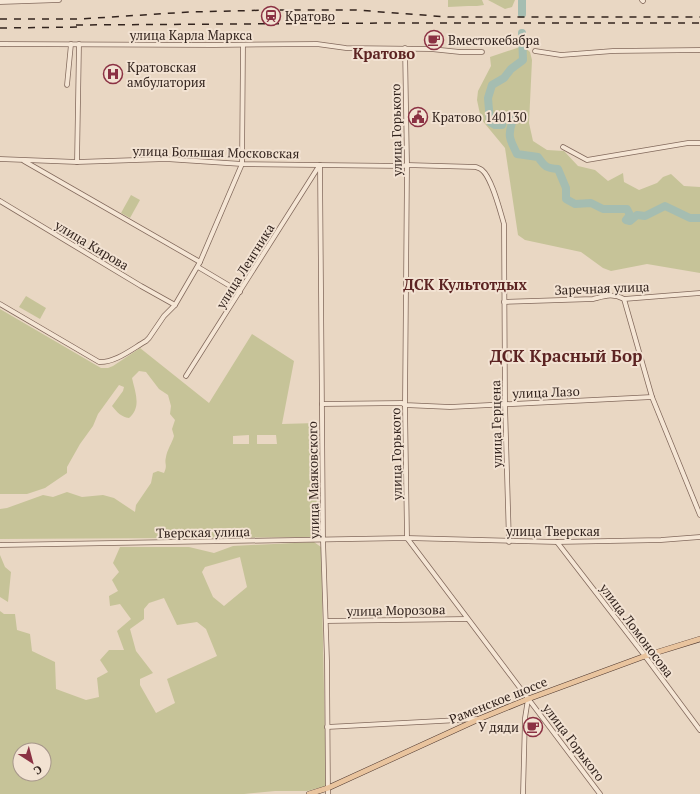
<svg xmlns="http://www.w3.org/2000/svg" width="700" height="794" font-family="'PT Serif',serif">
<style>
.green{fill:#c6c398;fill-rule:evenodd}
.lines{fill:none;stroke-linecap:round;stroke-linejoin:round}
.river{stroke:#a5bdb1;stroke-width:8}
.minor-casing{stroke:#82695c;stroke-width:5.5}
.major-casing{stroke:#503930;stroke-width:6}
.minor{stroke:#f5e6d5;stroke-width:4}
.major{stroke:#e9c49e;stroke-width:5}
.rail{stroke:#33241e;stroke-width:1.5;stroke-dasharray:7 7;stroke-linecap:butt}
.labels{text-anchor:middle;dominant-baseline:central;stroke-width:4;stroke-linejoin:round;paint-order:stroke}
.poi-label{font-size:13px;fill:#33241e;stroke:#f2e2d2;text-anchor:start}
.street-label{font-size:13px;fill:#33241e;stroke:#f2e2d2}
.quarter-label{font-size:15px;font-weight:bold;fill:#5c2322;stroke:#f2e2d2}
.district-label{font-size:17px;font-weight:bold;fill:#5c2322;stroke:#f2e2d2}
</style>
<rect width="100%" height="100%" fill="#e9d7c3"/>
<g class="green">
<path d="M448 0H482L484 5 477 6H468L448 7Z"/>
<path d="M488 0H515L512 7 505 9Z"/>
<path d="M523 46 530 52 532 60 529 123 533 141 547 150 564 151 578 166 595 170 608 181 623 173 624 182 639 190 657 183 663 177 671 174 684 186 700 187V273L647 264 611 271 603 268 581 252 525 240 518 235 505 148 481 119 477 100 478 91 491 66 490 57Z"/>
<path d="M131 195 140 200 130 218 121 213Z"/>
<path d="M26 296 46 308 40 319 19 307Z"/>
<path d="M0 309 101 368H108L113 366 140 348 209 403 252 334 294 361 282 424 317 423 320 537 0 539V509L7 508 43 495 53 497 67 492 82 497 103 495 114 498 135 512 136 505 151 483 153 473 158 471 164 473C168 465 164 464 166 457 167 450 172 443 174 436L172 429 175 420 170 414 171 406 168 395 159 389 146 372 139 371 132 378C135 392 142 407 129 418 121 417 117 412 112 406L123 391 124 387 119 385 98 414 93 426 80 444 67 467V473L45 488 27 494H0ZM249 435V444H233V436ZM257 435H276L277 444H257Z"/>
<path d="M314 542 321 547 326 786 307 791H275L244 794H0V611L4 614H15L17 630 30 634 32 651 55 662 56 689 86 700 99 697 97 678 108 672 100 660 109 650H124L117 631 131 619 120 604 110 606 109 596 118 591 112 580 119 572 113 563 120 547H189L214 553 233 546ZM240 557 247 587 224 606 213 597 202 572 205 567ZM164 598 177 625 197 622 206 629 217 656 167 679 175 703 156 713 140 685V679L153 673 136 651 130 629 144 619V609L149 603ZM20 750H44V774H20Z"/>
<path d="M0 555 5 567 11 572 8 602 0 597Z"/>
</g>
<g class="lines">
<g class="river">
<path d="M522 14V0"/>
<path d="M522 33 523 60 511 69 504 78 492 85 488 98 490 122 495 125H502L504 117 510 116 512 123C507 137 511 141 517 154L538 157C545 167 546 168 558 169L566 188V199L575 204 591 203 603 209H627L630 215 626 220 630 221 637 215 645 216 665 206 690 218H700"/>
</g>
<g class="minor-casing">
<g id="minor">
<path d="M642 0 643 1"/>
<path d="M0 2 59 0"/>
<path d="M0 44 214 45 317 44 346 48 431 49 460 52H482"/>
<path d="M405 48 407 165 405 405 407 538 600 794"/>
<path d="M535 51 561 55 613 51 700 50"/>
<path d="M67 85 71 44"/>
<path d="M563 147 587 160 688 143H700"/>
<path d="M0 159 77 162 166 159 242 164 403 166 407 165 476 167C478 168 480 168 482 170 492 178 500 211 504 224L505 404 509 542"/>
<path d="M24 161 200 262"/>
<path d="M77 162 79 44"/>
<path d="M320 165 323 540 327 661 328 794"/>
<path d="M0 201 141 286 175 305"/>
<path d="M198 267 240 292"/>
<path d="M624 299 652 397 700 515"/>
<path d="M504 302 593 299C605 296 612 293 624 299L700 293"/>
<path d="M0 304 99 362C115 363 132 349 146 341L149 338 164 316 175 305 200 262 242 164 243 45"/>
<path d="M186 376 319 166"/>
<path d="M322 404 402 403 405 405 450 407 652 397"/>
<path d="M557 542 645 656 700 730"/>
<path d="M0 545 407 538 557 542 661 540 700 537"/>
<path d="M326 621 467 619"/>
<path d="M327 727 478 719"/>
<path d="M523 794 525 718 528 699"/>
</g>
</g>
<g class="major-casing">
<path id="major" d="M309 794 328 788 479 719 528 699 645 656 700 639"/>
</g>
<use href="#minor" class="minor"/>
<use href="#major" class="major"/>
<g class="rail">
<path d="M0 19H80L189 12 271 10H356L448 17H700"/>
<path d="M76 25 393 23H700"/>
<path d="M0 28 82 27"/>
</g>
</g>
<defs>
<g id="station-ring" transform="scale(1)"><circle r="9.5" fill="#f2e2d2" stroke="#8b3143" stroke-width="1.5"/><path d="M-3-6H3Q5-6 5-4V2Q5 4 3 4L4.5 6H3L1.5 4h-3L-3 6H-4.5L-3 4Q-5 4-5 2V-4Q-5-6-3-6ZM-3.5-4v3h7v-3ZM-3.5 1v1.5H-2V1ZM2 1v1.5H3.5V1Z" fill="#8b3143"/></g>
<g id="cafe-ring" transform="scale(1)"><circle r="9.5" fill="#f2e2d2" stroke="#8b3143" stroke-width="1.5"/><path d="M-5.5-4.5H6V0H3Q3 3.5 0 3.5H-2.5Q-5.5 3.5-5.5 0ZM3-3.2v2h1.7v-2ZM-6 4.5H4V6H-6Z" fill="#8b3143"/></g>
<g id="hospital-ring" transform="scale(1)"><circle r="9.5" fill="#f2e2d2" stroke="#8b3143" stroke-width="1.5"/><path d="M-5-5h3v3.5h4V-5h3V5h-3V1.5h-4V5h-3Z" fill="#8b3143"/></g>
<g id="civic-ring" transform="scale(1)"><circle r="9.5" fill="#f2e2d2" stroke="#8b3143" stroke-width="1.5"/><path d="M-.6-6.5H3V-4.5H.6V-3L4-1V1h2V6H-6V1h2V-1L-.6-3ZM-1.2 2.5V6h2.4V2.5Z" fill="#8b3143"/></g>
</defs>
<g fill-rule="evenodd">
<use href="#station-ring" x="271" y="16"/>
<use href="#cafe-ring" x="434" y="40"/>
<use href="#hospital-ring" x="113" y="74"/>
<use href="#civic-ring" x="418" y="117"/>
<use href="#cafe-ring" x="533" y="727"/>
</g>
<g class="labels">
<g class="poi-label">
<text x="285" y="16">Кратово</text>
<text x="448" y="40">Вместокебабра</text>
<text x="127" y="67">Кратовская<tspan x="127" dy="15">амбулатория</tspan></text>
<text x="432" y="117">Кратово 140130</text>
<text x="519" y="727" text-anchor="end">У дяди</text>
</g>
<g class="street-label">
<text x="191" y="35">улица Карла Маркса</text>
<text transform="translate(396 130) rotate(-91)">улица Горького</text>
<text transform="translate(216 152) rotate(1)">улица Большая Московская</text>
<text transform="translate(92 245) rotate(31)">улица Кирова</text>
<text transform="translate(245 266) rotate(-58)">улица Ленгника</text>
<text transform="translate(602 288) rotate(-2)">Заречная улица</text>
<text transform="translate(546 392) rotate(-2)">улица Лазо</text>
<text transform="translate(496 424) rotate(-91)">улица Герцена</text>
<text transform="translate(396 454) rotate(-91)">улица Горького</text>
<text transform="translate(313 480) rotate(-91)">улица Маяковского</text>
<text x="553" y="531">улица Тверская</text>
<text transform="translate(203 532) rotate(-1)">Тверская улица</text>
<text transform="translate(396 610) rotate(-1)">улица Морозова</text>
<text transform="translate(637 630) rotate(53)">улица Ломоносова</text>
<text transform="translate(498 700) rotate(-22)">Раменское шоссе</text>
<text transform="translate(574 742) rotate(53)">улица Горького</text>
</g>
<g class="quarter-label">
<text x="384" y="53">Кратово</text>
<text x="465" y="284">ДСК Культотдых</text>
</g>
<g class="district-label">
<text x="566" y="355">ДСК Красный Бор</text>
</g>
</g>
<g transform="translate(32 762) rotate(144)"><circle r="19" fill="#f2e2d2" stroke="#a6968a"/>
<path d="M0-3L7 15L0 10L-7 15Z" fill="#8b3143"/>
<text y="-6" font-size="11" font-weight="bold" text-anchor="middle" fill="#33241e">С</text>
</g>
</svg>
